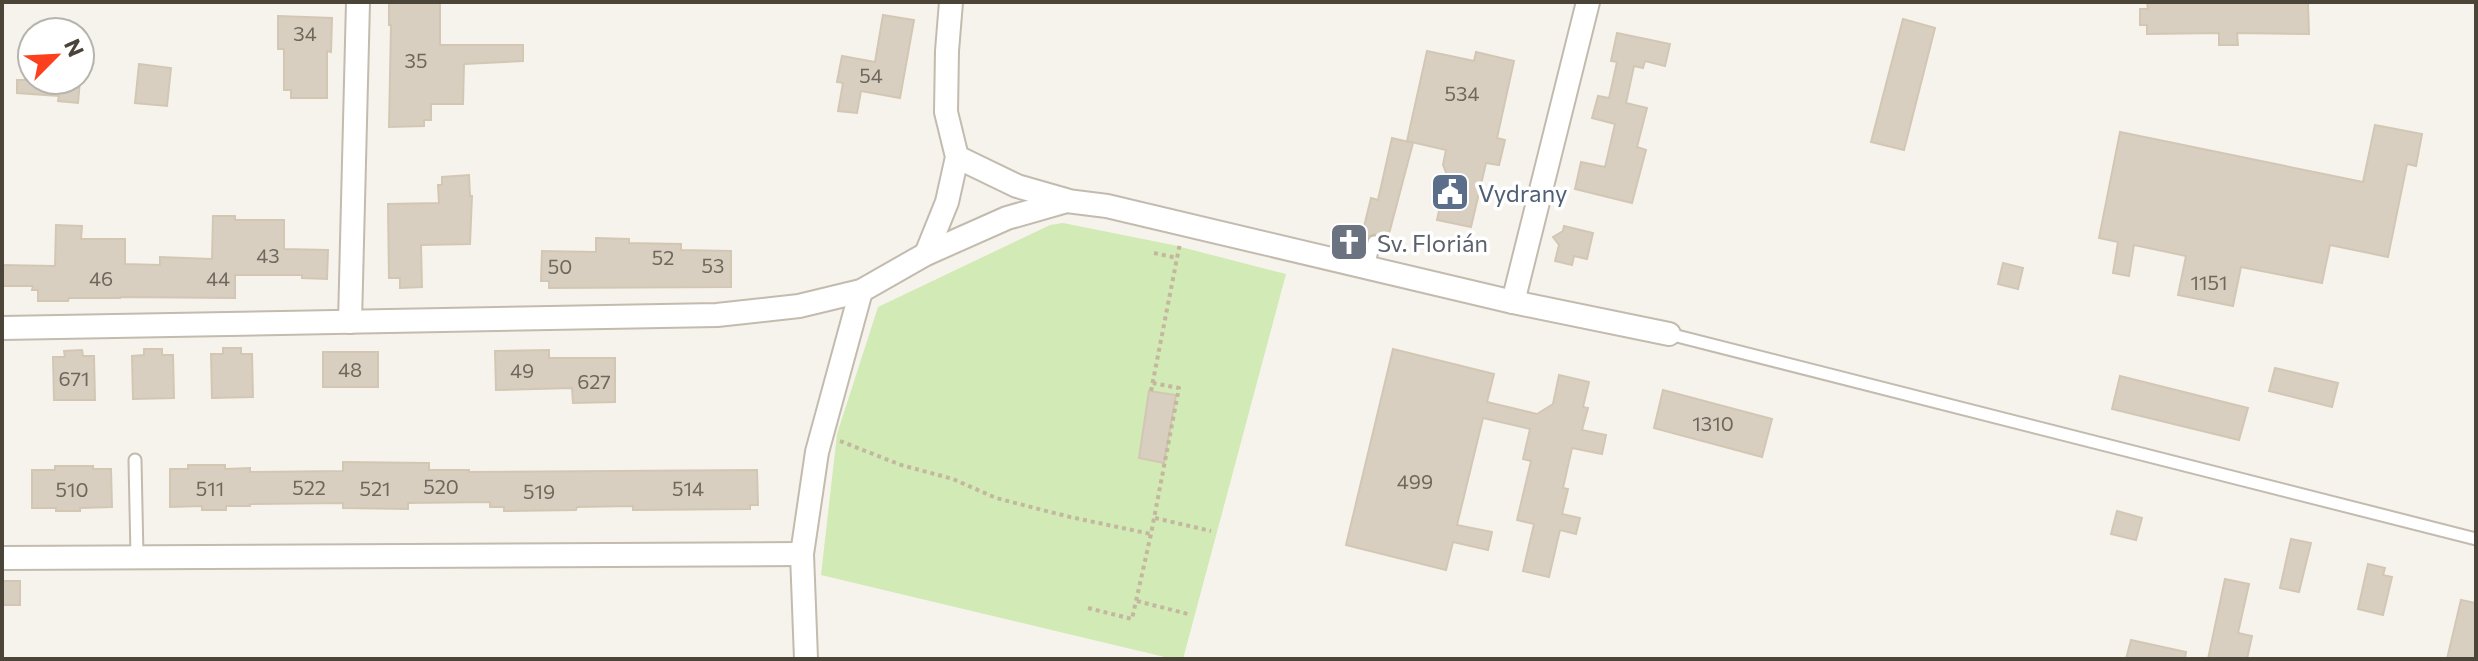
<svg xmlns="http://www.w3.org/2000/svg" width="2478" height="661" font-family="Commissioner,sans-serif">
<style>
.green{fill:#d2eab5}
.building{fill:#d8cfc1;stroke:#d3c7b4;stroke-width:2}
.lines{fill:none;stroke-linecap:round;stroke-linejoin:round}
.service-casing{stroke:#c2bbae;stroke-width:15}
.minor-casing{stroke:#c2bbae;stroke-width:26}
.path{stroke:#c4b79f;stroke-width:4;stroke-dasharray:4 4;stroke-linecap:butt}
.service{stroke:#fff;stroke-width:11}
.minor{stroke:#fff;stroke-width:22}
.labels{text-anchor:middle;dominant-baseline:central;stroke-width:7;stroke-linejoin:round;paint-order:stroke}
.number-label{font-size:20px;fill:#6e675b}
.service-label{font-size:24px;fill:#4e5e75;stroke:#fff;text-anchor:start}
.worship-label{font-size:24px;fill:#5b616d;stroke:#fff;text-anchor:start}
</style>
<rect width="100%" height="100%" fill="#f6f3ec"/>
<path class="green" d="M1063 223 1173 245 1286 274 1183 659H1173L821 575 837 434 878 307 1050 225Z"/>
<g class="building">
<path d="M389 2H440V45H523V61L464 64 463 104H431V120H424V126L389 127 391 25H389Z"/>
<path d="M2147 2 2308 3 2309 34 2237 33 2238 45H2219V33L2147 34V25H2140V9H2148Z"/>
<path d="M883 15 914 20 900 98 861 91 857 113 838 111 843 83 837 82 842 56 875 62Z"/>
<path d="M278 16 332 18 331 52 327 51V98H291V90H284V49H278Z"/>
<path d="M1903 19 1935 28 1904 150 1871 142Z"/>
<path d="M1617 33 1670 44 1665 66 1645 61 1643 68 1634 66 1626 103 1647 108 1637 147 1646 150 1632 203 1575 189 1581 162 1605 167 1615 124 1592 118 1598 96 1609 98 1617 62 1611 61Z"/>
<path d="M1427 51 1474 61 1476 52 1514 61 1497 138 1505 140 1499 165 1486 163 1471 227 1437 220 1447 175 1443 165 1446 150 1407 141Z"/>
<path d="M139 64 171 68 167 106 135 103Z"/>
<path d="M17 80H80L78 103 58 101 59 96 17 93Z"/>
<path d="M2375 125 2422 134 2416 166 2407 164 2388 257 2330 245 2322 283 2241 267 2233 306 2178 295 2186 256 2134 245 2129 276 2113 273 2118 242 2099 238 2120 132 2363 182Z"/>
<path d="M1392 138 1413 143 1386 245 1382 244 1380 236 1375 234 1368 236 1366 240 1361 239 1371 198 1378 200Z"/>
<path d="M469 175 470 196H472L470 244 421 245 422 287 400 288V278H389L388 204 439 203 438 185H442V177Z"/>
<path d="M213 216H235V220H284V249L328 250 327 279 302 278V275H235V298L120 297V298H69L68 301H38V290H32L33 286H2V265L55 266 56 225 82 226 81 239H125V264L160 265V257L212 259Z"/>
<path d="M1564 226 1593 233 1587 259 1574 256 1572 265 1555 261 1559 245 1553 237 1563 231Z"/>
<path d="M596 238 629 239V243L681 244V250L731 251V287L549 288V281H541L542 251 596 252Z"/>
<path d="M2003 263 2023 268 2018 289 1998 284Z"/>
<path d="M223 348H241V354H252L253 397 212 398 211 354H223Z"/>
<path d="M144 349H162V355H173L174 398 133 399 132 356 144 355Z"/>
<path d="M1393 349 1494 374 1487 402 1537 414 1553 404 1559 375 1589 382 1583 407 1588 408 1582 430 1606 435 1602 454 1572 448 1563 488 1568 489 1562 514 1580 518 1576 534 1560 530 1549 577 1523 571 1534 524 1517 520 1531 461 1523 459 1530 429 1483 418 1457 525 1492 532 1488 550 1453 542 1446 570 1346 545Z"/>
<path d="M82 350 83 356H94L95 400H54L53 357H65L64 351Z"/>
<path d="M549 350V358H615V402L573 403 572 388 496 390 495 351Z"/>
<rect x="323" y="352" width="55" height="35"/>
<path d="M2275 368 2338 383 2332 407 2269 391Z"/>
<path d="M2120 376 2248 408 2239 440 2112 409Z"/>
<path d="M1663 390 1772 419 1762 457 1654 428Z"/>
<path d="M1149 391 1176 395 1164 463 1139 458Z"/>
<path d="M343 462 429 463V470H469V472L757 470 758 505H750V509L633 510V506L577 507 576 510 504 511V507H490V502L408 503V509L343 508V503L250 504V506H226V510H202V506L170 507V469H188V465H225V469L250 468V472L343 471Z"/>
<path d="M55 466H93V469H111L112 507 80 508V511H56V508H32V470H55Z"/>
<path d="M2117 511 2142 518 2136 540 2111 534Z"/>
<path d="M2291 539 2311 543 2299 592 2280 588Z"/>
<path d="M2368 564 2385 568 2383 575 2392 577 2383 615 2358 609Z"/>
<path d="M2225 579 2249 584 2238 633 2252 636 2247 659H2208Z"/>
<rect x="2" y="581" width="18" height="24"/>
<path d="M2461 600 2476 603V659H2447Z"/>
<path d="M2131 640 2186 652 2185 659H2126Z"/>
</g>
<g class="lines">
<g class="service-casing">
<g id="service">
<path d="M1368 268 1374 242"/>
<path d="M1669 334 2476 539"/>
<path d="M135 460 137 556"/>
</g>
</g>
<g class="minor-casing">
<g id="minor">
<path d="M957 157 1017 186 1066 200"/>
<path d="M926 254 947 202 957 157 946 112 947 51 951 2"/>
<path d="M1513 302 1588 2"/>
<path d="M350 322 358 2"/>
<path d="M2 328 717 315 799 306 861 291 926 254 1007 218 1067 201 1107 206 1513 302 1669 334"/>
<path d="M2 558 802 554"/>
<path d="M806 659 802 554 817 452 861 291"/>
</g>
</g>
<g class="path">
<path d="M1154 253 1177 258"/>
<path d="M1151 391 1180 243"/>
<path d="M840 441 901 465 953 479 996 498 1070 517 1151 534"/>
<path d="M1155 518 1211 531"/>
<path d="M1137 601 1188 614"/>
<path d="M1088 608 1132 619 1151 534 1179 388 1153 383"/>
</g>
<use href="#service" class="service"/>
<use href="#minor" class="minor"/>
</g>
<defs>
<g id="civic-square" transform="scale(2)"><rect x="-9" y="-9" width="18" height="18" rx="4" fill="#5c6f8a" stroke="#fff"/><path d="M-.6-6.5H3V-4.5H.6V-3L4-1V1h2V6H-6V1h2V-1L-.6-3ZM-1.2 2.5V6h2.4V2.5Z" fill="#fff"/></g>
<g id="church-square" transform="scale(2)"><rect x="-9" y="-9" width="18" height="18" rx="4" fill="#6b7280" stroke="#fff"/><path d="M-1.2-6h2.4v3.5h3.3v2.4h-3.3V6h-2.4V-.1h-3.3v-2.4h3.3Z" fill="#fff"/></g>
</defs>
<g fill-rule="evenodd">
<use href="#civic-square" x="1450" y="192"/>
<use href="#church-square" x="1349" y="242"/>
</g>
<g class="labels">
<g class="number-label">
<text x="305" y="33">34</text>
<text x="416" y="60">35</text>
<text x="871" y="75">54</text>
<text x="1462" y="93">534</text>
<text x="268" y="255">43</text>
<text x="663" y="257">52</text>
<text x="713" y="265">53</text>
<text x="560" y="266">50</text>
<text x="101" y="278">46</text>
<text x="218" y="278">44</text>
<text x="2209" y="282">1151</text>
<text x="350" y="369">48</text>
<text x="522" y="370">49</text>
<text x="74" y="378">671</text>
<text x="594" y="381">627</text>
<text x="1713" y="423">1310</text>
<text x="1415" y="481">499</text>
<text x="441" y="486">520</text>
<text x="309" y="487">522</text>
<text x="210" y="488">511</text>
<text x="375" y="488">521</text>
<text x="688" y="488">514</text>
<text x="72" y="489">510</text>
<text x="539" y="491">519</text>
</g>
<g class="service-label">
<text x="1478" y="192">Vydrany</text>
</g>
<g class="worship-label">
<text x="1377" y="242">Sv. Florián</text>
</g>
</g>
<rect width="2478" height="661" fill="none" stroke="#4b4439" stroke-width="8"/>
<g transform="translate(56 56) rotate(66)"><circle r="38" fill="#ffffff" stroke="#b7b4b0" stroke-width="2"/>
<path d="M0-6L14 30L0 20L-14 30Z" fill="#fc3f1d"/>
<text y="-12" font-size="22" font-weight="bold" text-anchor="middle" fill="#4b4439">N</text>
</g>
</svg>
